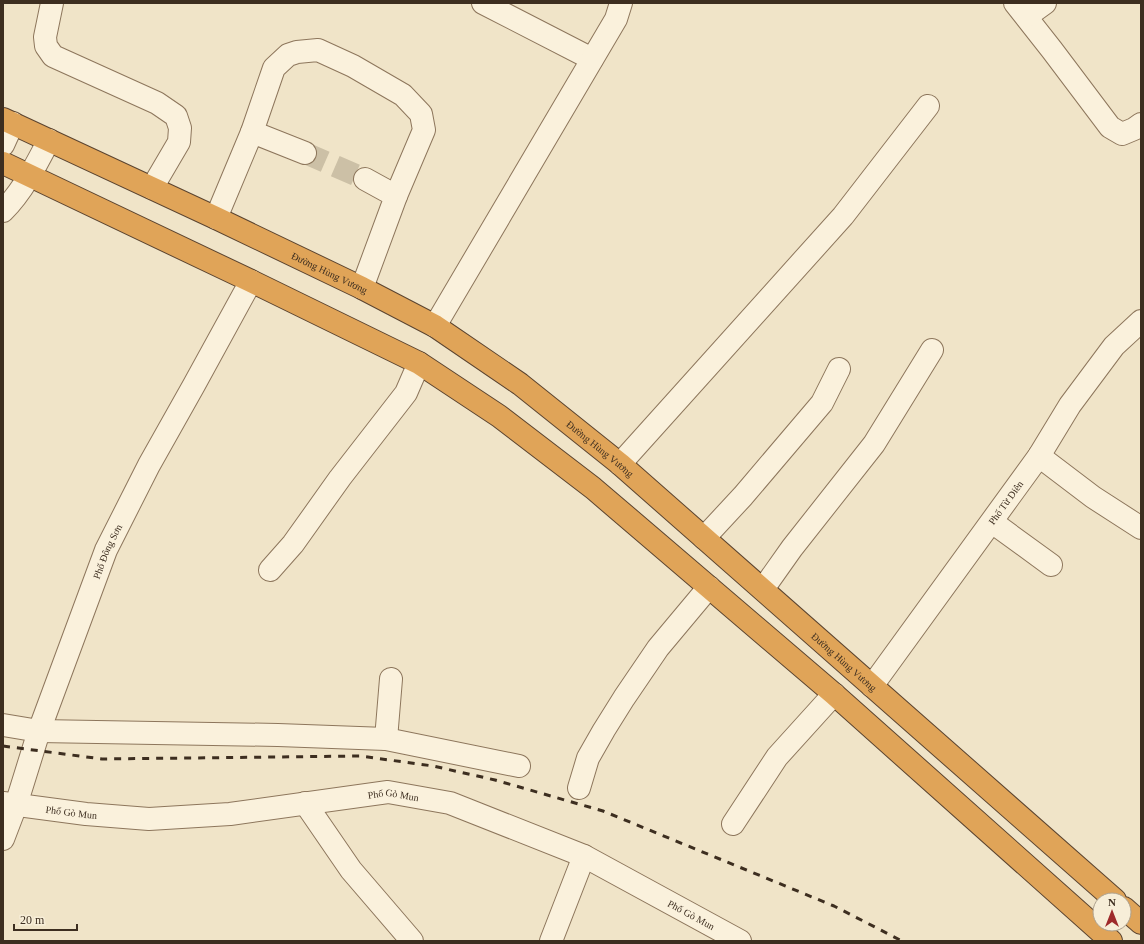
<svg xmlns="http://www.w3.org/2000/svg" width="1144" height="944" font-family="'Times New Roman',serif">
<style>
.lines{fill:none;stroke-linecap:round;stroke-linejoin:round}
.minor-tunnel{stroke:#ccc0a6;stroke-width:22;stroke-dasharray:22 11;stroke-linecap:butt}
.minor-casing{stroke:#8d765c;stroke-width:24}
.highway-casing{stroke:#5b4430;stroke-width:24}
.minor{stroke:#faf1dc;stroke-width:22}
.highway{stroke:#e0a458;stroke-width:22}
.rail{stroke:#3d2e20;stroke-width:3;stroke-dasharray:7 7;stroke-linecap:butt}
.labels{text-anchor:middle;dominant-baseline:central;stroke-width:3.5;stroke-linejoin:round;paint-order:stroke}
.street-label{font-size:10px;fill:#3d2e20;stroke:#f7eed8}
</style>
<rect width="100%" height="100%" fill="#f0e4c8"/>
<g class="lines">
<path class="minor-tunnel" d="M305 153 365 179"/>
<g class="minor-casing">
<g id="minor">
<path d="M52 3 45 37 46 46 53 56 157 103 176 116 180 128 179 142 152 188"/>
<path d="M483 3 592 59"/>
<path d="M1015 3 1052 50 1110 127 1122 134 1134 129 1141 124"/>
<path d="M1027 16 1045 3"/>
<path d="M252 132 274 68 288 55 297 52 318 50 353 66 403 95 421 114 424 130 396 196"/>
<path d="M3 145 13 123"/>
<path d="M3 211C23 191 36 165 49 140"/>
<path d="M216 218 252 132 305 153"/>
<path d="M362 288 396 196 365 179"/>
<path d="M435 326 616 19 621 3"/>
<path d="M1039 456 1093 497 1141 528"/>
<path d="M620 464 843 216 928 106"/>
<path d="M992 522 1051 565"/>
<path d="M704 538 743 496 822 403 839 369"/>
<path d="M270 570 293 544 340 478 406 393 419 363"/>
<path d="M763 589 792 548 874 444 932 350"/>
<path id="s1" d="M872 686 1039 456 1070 405 1114 346 1141 321"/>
<path d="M3 725 39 731 278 735 386 739 519 766"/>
<path d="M386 739 391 679"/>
<path d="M579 788 588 758 604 730 624 698 658 648 709 587"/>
<path id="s2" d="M3 803 86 814 149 819 230 814 388 792 450 803 584 856 740 941"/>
<path d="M305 803 351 870 412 941"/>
<path d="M733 824 777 757 834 694"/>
<path id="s3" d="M3 839 16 805 39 731 106 550 149 465 194 385 251 281"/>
<path d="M551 941 584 856"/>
</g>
</g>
<g class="highway-casing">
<g id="highway">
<path id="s4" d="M3 119 216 218 362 288 435 326 520 384 620 464 1115 900"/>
<path d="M3 163 251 281 419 363 499 416 593 488 834 694 1111 941"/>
<path d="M1124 908 1141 923"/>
</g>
</g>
<use href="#minor" class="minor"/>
<use href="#highway" class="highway"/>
<path class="rail" d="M3 746 102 759 360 756 433 766 495 780 603 811 834 906 902 941"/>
</g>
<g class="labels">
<g class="street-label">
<text stroke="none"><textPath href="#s4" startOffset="361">Đường Hùng Vương</textPath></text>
<text stroke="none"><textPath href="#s4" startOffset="685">Đường Hùng Vương</textPath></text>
<text stroke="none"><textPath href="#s1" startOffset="227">Phố Từ Diên</textPath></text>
<text stroke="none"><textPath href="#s3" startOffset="306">Phố Đông Sơn</textPath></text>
<text stroke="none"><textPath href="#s4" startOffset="1009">Đường Hùng Vương</textPath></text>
<text stroke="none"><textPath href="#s2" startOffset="393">Phố Gò Mun</textPath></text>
<text stroke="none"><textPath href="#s2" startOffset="69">Phố Gò Mun</textPath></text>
<text stroke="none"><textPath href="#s2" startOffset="717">Phố Gò Mun</textPath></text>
</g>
</g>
<rect width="1144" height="944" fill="none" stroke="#3d2e20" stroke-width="8"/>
<g transform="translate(1112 912)"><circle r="19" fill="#f7eed8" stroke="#ada18e"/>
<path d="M0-3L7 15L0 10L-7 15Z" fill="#9e2a2b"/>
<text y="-6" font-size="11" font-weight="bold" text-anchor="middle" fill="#3d2e20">N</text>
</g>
<path d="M14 924v6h63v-6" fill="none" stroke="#3d2e20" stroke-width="2"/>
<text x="20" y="924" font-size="12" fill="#3d2e20" stroke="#f7eed8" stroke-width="3" paint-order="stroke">20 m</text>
</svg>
